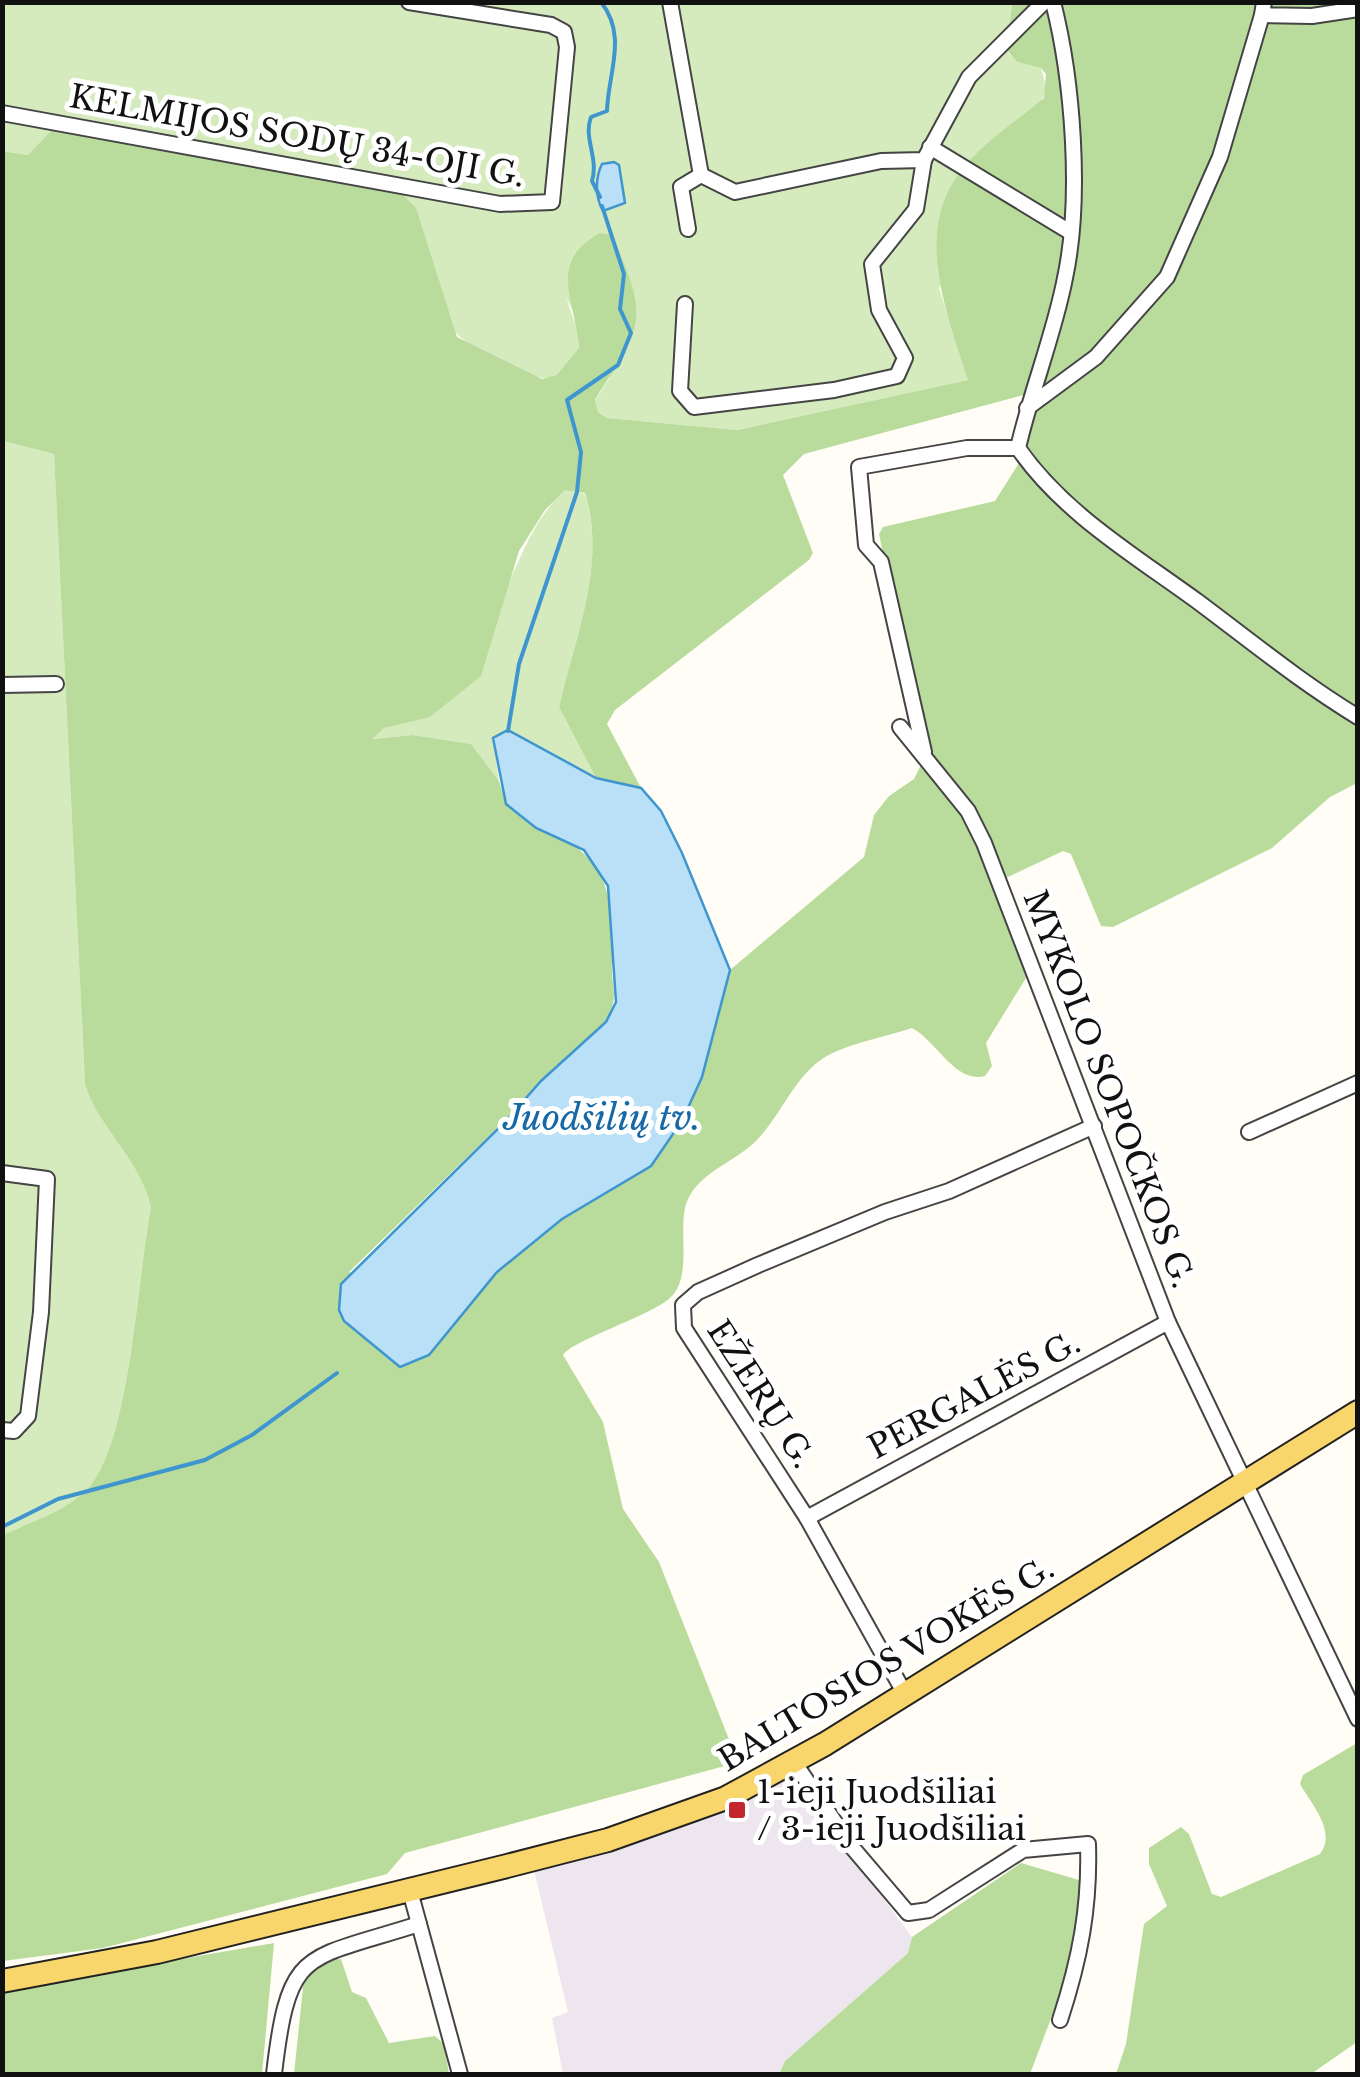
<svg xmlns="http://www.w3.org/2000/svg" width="1360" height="2077" font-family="'Libre Baskerville',serif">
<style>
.industrial{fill:#eee6ef}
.green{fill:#d5ebbd}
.forest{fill:#b9dc9c;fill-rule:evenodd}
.water{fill:#b9e0f7;stroke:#3f96cf;stroke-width:2.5}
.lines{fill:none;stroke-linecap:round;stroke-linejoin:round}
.stream{stroke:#3f96cf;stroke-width:4}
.street-casing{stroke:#444;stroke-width:18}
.primary-casing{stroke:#222;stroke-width:26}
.street{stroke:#fff;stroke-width:14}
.primary{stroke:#f9d66b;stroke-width:22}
.poi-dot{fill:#c4262e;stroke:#fff;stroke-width:4}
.labels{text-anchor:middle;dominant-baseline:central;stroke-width:10;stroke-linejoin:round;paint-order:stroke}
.street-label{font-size:32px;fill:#111;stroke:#fff}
.poi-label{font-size:32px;fill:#111;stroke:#fff;text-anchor:start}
.water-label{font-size:35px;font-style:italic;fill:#1768a6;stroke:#fff}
</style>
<rect width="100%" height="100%" fill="#fffdf5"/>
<path class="industrial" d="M789 1773 912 1937 908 1953 785 2061 779 2074H563L552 2018 568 2012 533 1866Z"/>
<g class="green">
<path d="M2 3H1012L1007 51 1017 62 1041 68 1047 90 939 288 968 380 737 430 607 418 598 412 595 401 610 377 566 298 578 331 579 348C572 362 561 380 543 378 525 377 460 343 452 328L28 155 3 151Z"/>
<path d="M3 441 54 454 85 1084C109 1124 141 1162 151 1208 137 1276 131 1436 90 1486 70 1510 30 1522 3 1535Z"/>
<path d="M565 489 585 494C607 565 575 637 559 707L596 778 508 730 493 738 499 781 471 744 413 735 370 739 383 728 430 716C454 676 480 637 502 596 524 554 529 526 565 489Z"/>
</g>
<g class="forest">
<path d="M1327 2 1357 5V783L1330 797 1272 848 1113 927 1101 926 1071 854 1063 851 991 885 1029 973 986 1043 992 1066 985 1076C955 1084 937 1041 912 1028 883 1038 841 1044 818 1062 792 1082 779 1118 756 1141 734 1163 693 1174 685 1208 679 1234 692 1278 670 1298 650 1316 573 1340 563 1355L603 1422 623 1509 659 1562 736 1757 732 1764 405 1853 387 1874 103 1948 3 1961V1535C30 1522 70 1510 90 1486 131 1436 137 1277 151 1208 141 1159 99 1129 85 1084L54 454 3 441 2 151 28 155 56 126 400 192 416 208 457 337 542 379 557 375 579 348C577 304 545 263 600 233L612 235C650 321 643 324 595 400L598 412 607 418 737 430 968 380C945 307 909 223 971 159 993 136 1020 118 1044 98L1046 74 1041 68 1017 62 1007 50 1012 3ZM1038 391 1019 463 995 501 883 527 879 534 925 757 914 779 889 796 874 815 864 857 730 970 702 1077 611 1191 562 1219 497 1272 463 1311 349 1272 606 1022C620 994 611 990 612 963 616 857 590 853 506 804L499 781 471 744 413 735 372 739 384 728 430 717 481 676 519 551 545 510 565 490 585 493C607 564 575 637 559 707L596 778 641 788 607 724 615 710 809 560 813 553 783 475 804 454Z"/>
<path d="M1357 1743V2042L1311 2074H1116L1126 2044 1144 1924 1167 1906 1149 1864V1848L1181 1827 1189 1834 1212 1894 1221 1897 1320 1854C1337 1832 1312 1805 1300 1784L1303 1775Z"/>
<path d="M1021 1863 1079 1880 1078 1947 1030 2074H779L785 2061 908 1953 912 1937Z"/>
<path d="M274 1943 262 2074H3L2 1990Z"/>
<path d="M341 1959 352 1992 366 1998 389 2043 435 2036 444 2044 449 2074H294L304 1978 325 1961Z"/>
</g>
<g class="water">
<path d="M614 162 619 165 625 203 603 211C595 197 595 178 602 164Z"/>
<path d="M508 730 596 778 641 788 661 811 682 853 730 970 702 1077 682 1121 651 1166 562 1219 497 1272 429 1355 400 1367 344 1321 339 1310 341 1284 506 1121 541 1081 606 1022 616 1002 608 886 584 850 536 828 506 804 493 738Z"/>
</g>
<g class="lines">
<g class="stream">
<path d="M600 197 592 181C599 158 583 138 591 117L607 111C608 73 628 36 601 2"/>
<path d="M508 731 519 664 577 492 581 452 567 400 618 365 631 333 620 309 624 274 602 206"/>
<path d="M2 1527 58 1499 205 1460 252 1435 337 1373"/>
</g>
<g class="street-casing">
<g id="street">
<path d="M670 2 701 175"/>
<path d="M1053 2C1073 81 1082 198 1065 278 1054 335 1031 391 1018 448 1063 513 1134 555 1197 601 1252 642 1299 681 1358 717"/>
<path d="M1264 2 1262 15 1312 16 1358 9"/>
<path d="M2 113 500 204 552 202 567 47 564 32 551 25 409 2"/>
<path d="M930 147 1070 232"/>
<path d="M688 229 681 187 701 175 735 192 881 161 924 160 969 77 1044 2"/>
<path d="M685 304 680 391 694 407 834 390 897 376 905 358 879 310 872 264 916 209 924 160"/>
<path d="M1027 408 1096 357 1167 277 1220 157 1262 15"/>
<path d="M2 685 56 684"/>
<path d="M900 727 968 811 984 843 1168 1322 1358 1719"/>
<path d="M924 752 881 562 866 545 859 467 967 448H1018"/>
<path d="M1249 1132 1358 1083"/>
<path d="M2 1173 47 1179 41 1312 28 1416 14 1431 2 1430"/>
<path d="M807 1518 1168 1322"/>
<path d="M905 1694 807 1518 684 1328 683 1305 698 1292 758 1265 885 1212 949 1191 1094 1126"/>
<path d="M794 1762 851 1846 908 1913 929 1910 1023 1850 1088 1844C1090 1907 1080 1959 1060 2020"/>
<path d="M410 1891 460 2074"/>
<path d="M274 2074C289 1946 303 1961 419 1924"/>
</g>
</g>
<g class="primary-casing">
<path id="primary" d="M2 1981 157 1952 507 1866 608 1840 726 1798 825 1744 1358 1412"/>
</g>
<use href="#street" class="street"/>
<use href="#primary" class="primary"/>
</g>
<rect class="poi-dot" x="727" y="1800" width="20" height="20" rx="5"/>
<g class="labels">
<g class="street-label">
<text transform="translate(297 136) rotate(10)">KELMIJOS SODŲ 34-OJI G.</text>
<text transform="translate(1109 1089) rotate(69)">MYKOLO SOPOČKOS G.</text>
<text transform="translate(761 1394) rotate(57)">EŽERŲ G.</text>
<text transform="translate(974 1395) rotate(-28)">PERGALĖS G.</text>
<text transform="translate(886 1664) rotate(-31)">BALTOSIOS VOKĖS G.</text>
</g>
<g class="poi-label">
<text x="757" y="1792">1-ieji Juodšiliai<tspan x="757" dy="37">/ 3-ieji Juodšiliai</tspan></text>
</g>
<g class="water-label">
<text x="602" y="1117">Juodšilių tv.</text>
</g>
</g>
<rect width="1360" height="2077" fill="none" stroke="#111111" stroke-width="10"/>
</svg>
